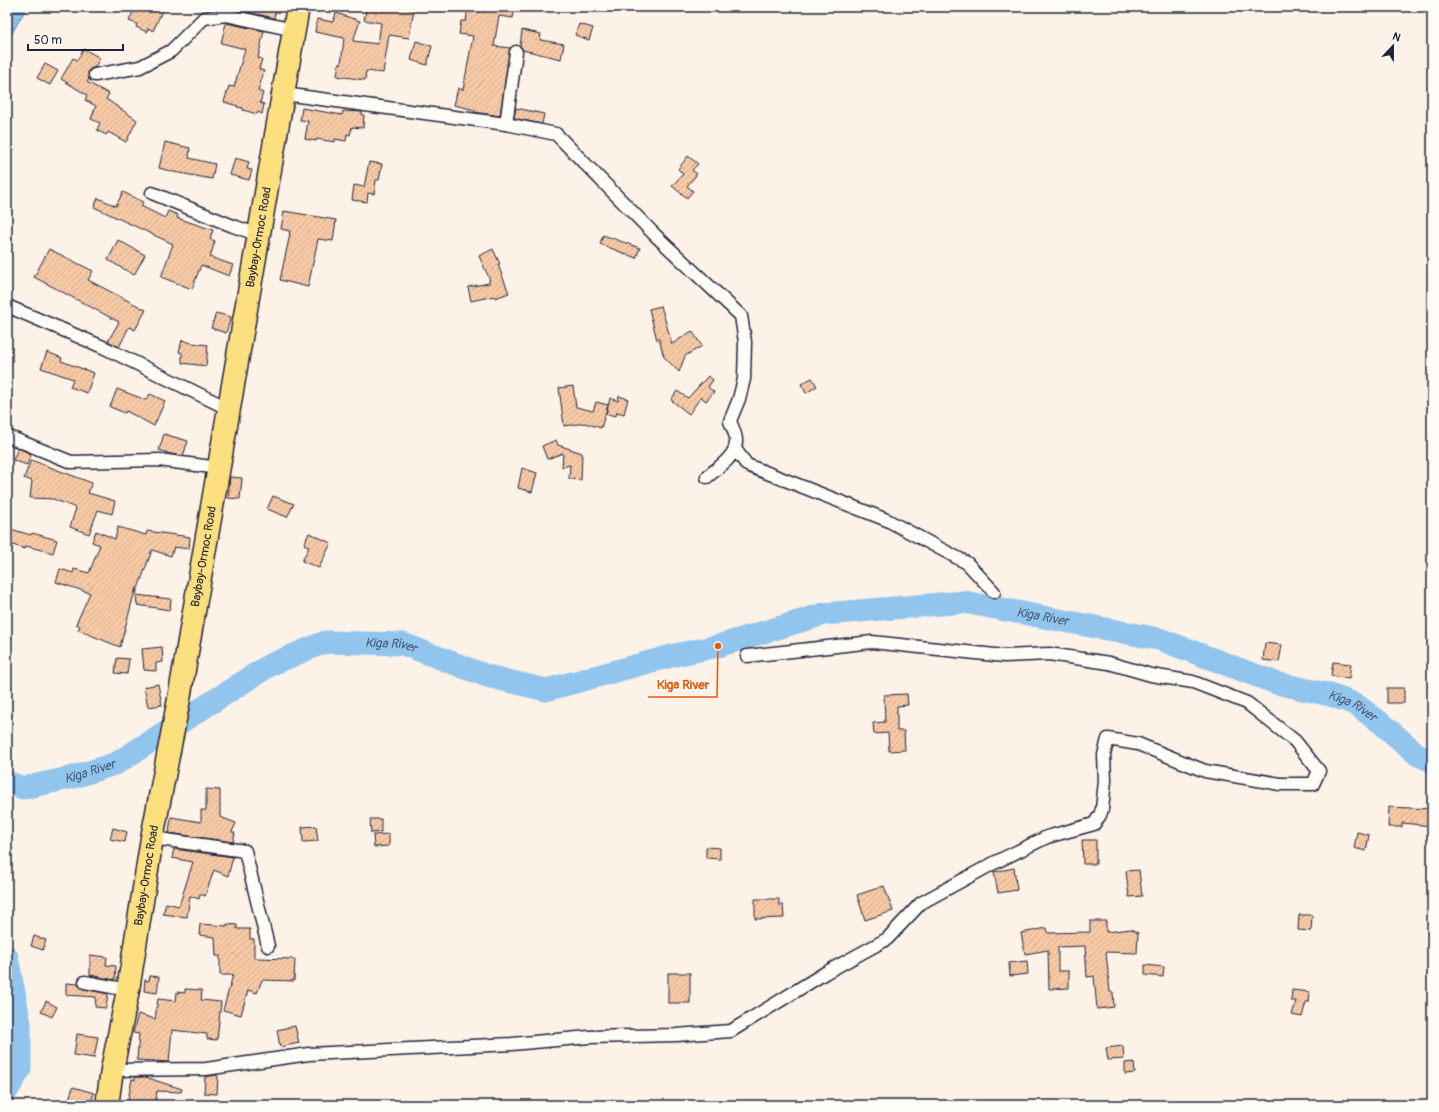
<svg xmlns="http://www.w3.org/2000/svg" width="1439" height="1112" font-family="Pangolin,sans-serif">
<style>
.water{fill:url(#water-rules);stroke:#6584a6}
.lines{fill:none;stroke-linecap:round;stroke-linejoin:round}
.river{stroke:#91c5ee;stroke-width:23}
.building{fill:url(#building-hatch);stroke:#22223b}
.street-casing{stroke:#22223b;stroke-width:15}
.highway-casing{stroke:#22223b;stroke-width:25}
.street{stroke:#fdfcf7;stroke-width:12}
.highway{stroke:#fce080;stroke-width:22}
.labels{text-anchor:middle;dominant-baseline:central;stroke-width:3;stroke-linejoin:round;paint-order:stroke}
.street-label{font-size:12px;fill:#22223b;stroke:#fdfcf7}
.water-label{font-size:13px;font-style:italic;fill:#495b7a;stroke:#fdfcf7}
.leader{fill:none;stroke:#e8590c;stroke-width:1.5}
.callout-dot{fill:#e8590c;stroke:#fdfcf7;stroke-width:1.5}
.callout-label{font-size:13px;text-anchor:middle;font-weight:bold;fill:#e8590c;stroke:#fdfcf7;stroke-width:3;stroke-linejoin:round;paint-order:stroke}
</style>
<defs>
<pattern id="water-rules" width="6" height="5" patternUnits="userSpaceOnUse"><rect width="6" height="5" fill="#91c5ee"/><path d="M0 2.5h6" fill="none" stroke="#7da9cd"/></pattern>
<pattern id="building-hatch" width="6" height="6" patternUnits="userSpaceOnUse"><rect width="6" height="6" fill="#f7caa6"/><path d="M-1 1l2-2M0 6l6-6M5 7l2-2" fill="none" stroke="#d3ad90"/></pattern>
</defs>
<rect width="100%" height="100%" fill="#fcf2e7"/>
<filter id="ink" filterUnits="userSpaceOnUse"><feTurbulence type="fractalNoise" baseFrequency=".025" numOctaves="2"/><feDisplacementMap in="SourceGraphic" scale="8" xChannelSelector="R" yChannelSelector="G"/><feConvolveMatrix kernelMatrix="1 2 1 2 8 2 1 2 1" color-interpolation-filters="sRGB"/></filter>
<g filter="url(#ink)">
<path class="water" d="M7 7H27L7 42Z"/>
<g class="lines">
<g class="river">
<path id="s1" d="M7 782 23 788 74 777 117 763 270 665 325 642 403 644 487 676 546 690 675 655 718 646 824 614 964 602 1159 639 1276 683 1330 695 1355 704 1381 723 1418 755 1432 761"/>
<path d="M7 957 20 1024V1069L7 1091"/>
</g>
</g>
<g class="building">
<path d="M135 7H157L163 9 153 31 148 28 147 32 136 27 137 24 129 21Z"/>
<path d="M230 7H267L276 9 274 18 230 8Z"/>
<path d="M367 7H393L414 10 409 38 389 35 383 73 366 71 365 80 337 76 339 63 341 64 344 38 315 32 317 19 333 22 336 13 360 21 353 41 378 44 381 23 364 20Z"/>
<path d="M468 7H515L513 18 499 16 494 46 510 48 500 116 474 112 475 110 454 105 458 88 463 90 470 52 473 36 459 34 461 21H466Z"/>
<path d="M226 23 264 31 258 58 262 59 259 69 264 71 258 91 263 93 260 103 264 104 262 114 258 112 257 114 243 110V108L237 107 238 106 224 102 229 86 234 87 245 49 221 43Z"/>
<path d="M579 24 593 28 589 40 575 35Z"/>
<path d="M522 30 541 34 540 40 564 44 561 59 523 50 520 46Z"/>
<path d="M416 41 432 46 427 65 411 60Z"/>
<path d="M84 49 100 58 95 67 90 69 88 72 89 79 87 82 109 94 106 99 137 120 126 142 108 132 106 135 97 130 100 123 91 119 96 106 85 100 87 95 61 79 73 58 77 60Z"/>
<path d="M45 64 58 71 50 85 37 78Z"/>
<path d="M302 108 342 115 343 111 362 112V115H364L363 128 352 127 350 135 347 134 346 141 335 139V142L316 139V141L305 139 308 121 300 120Z"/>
<path d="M516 108 544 114 542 124 514 118Z"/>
<path d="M165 142 190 148 189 158 215 164 212 179 174 172 159 168Z"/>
<path d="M688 156 698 164 692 170 697 174 687 186 693 191 687 198 672 186 683 174 678 169Z"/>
<path d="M235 158 249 162 247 169 252 170 249 180 230 175Z"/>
<path d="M369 162 382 164 379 180H376L374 194 368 193 367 202 352 200 354 185 364 187Z"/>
<path d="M123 192 143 202 141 206 165 218 168 211 178 215 177 218 213 230 210 239 215 241 210 257 233 265 229 276 201 265 192 289 161 277 173 244 94 207 98 198 116 206Z"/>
<path d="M284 211 336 220 333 241 318 239 308 287 280 280 290 234H289L290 231 281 229Z"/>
<path d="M603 235 640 248 636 258 600 244Z"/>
<path d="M118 240 145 255 134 275 108 260Z"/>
<path d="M49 249 93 271 88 280 146 310 135 330 129 327 119 347 108 341 119 322 34 277Z"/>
<path d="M493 249 500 264 498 265 509 293 495 298V296L471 301 468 287 489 283V280H490L479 256Z"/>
<path d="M661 306 672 344 692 331 702 346 685 356 679 372 664 357 659 339 657 340 649 309Z"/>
<path d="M216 313 231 317 226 333 211 328Z"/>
<path d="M182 340 192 343 208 345 206 366 182 363V353L179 352Z"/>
<path d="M47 352 62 358 61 361 94 373 87 393 70 387 73 379 41 368Z"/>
<path d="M708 376 713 380 708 387 714 392 706 401 701 397 689 414 671 400 677 391 688 398Z"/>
<path d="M812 378 817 386 806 393 801 384Z"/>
<path d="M573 386 576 407 593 411 596 402 608 405 601 428 585 423 564 426 559 388Z"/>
<path d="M117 389 146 400 150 394 165 401 154 426 126 411 125 413 110 407Z"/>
<path d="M619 396 628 399 624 414 617 412 616 416 606 414 610 398 618 401Z"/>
<path d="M164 434 188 441 183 456 171 454 159 450Z"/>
<path d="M556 440 558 445 582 453 581 480 569 479 570 465 562 467 563 453 547 459 542 446Z"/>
<path d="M18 448 31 454 27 465 13 460Z"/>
<path d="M31 460 92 483 88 493 115 501 112 514 98 510 89 534 70 527 76 508 53 499 30 498 32 481 24 478Z"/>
<path d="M522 468 537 473 532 492 518 488Z"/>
<path d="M230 477 242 478 240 499 228 498Z"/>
<path d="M273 496 294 504 287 517 267 509Z"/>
<path d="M118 527 146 535 147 531 190 537 189 549 174 547 171 556 152 550 136 594V587L120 647 78 630 80 626 76 624 90 593 56 582 60 569 73 573 74 569 89 573 100 545 92 542 96 531 115 539Z"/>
<path d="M7 528 31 535 32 533 57 540 53 553 26 546 25 549 7 543Z"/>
<path d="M309 533 331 543 319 568 302 561 309 547 304 544Z"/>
<path d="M136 595 171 599 170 610 137 605Z"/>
<path d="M1265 643 1282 645 1279 662 1263 660Z"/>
<path d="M162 647 163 662 156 663V671L144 670 142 649Z"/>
<path d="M117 658 129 659 127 674 115 673Z"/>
<path d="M1333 662 1351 664 1349 679 1331 676Z"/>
<path d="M158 684 162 705 148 707 144 687Z"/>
<rect x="1387" y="688" width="17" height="15"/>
<path d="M907 694 908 705 897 706V731H904L905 750 889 751 888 733 874 734 873 723 885 722 884 695Z"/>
<path d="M206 789 220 790V817L236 823 232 832 235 833 233 842 169 833 171 817 201 822V810H206Z"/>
<path d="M1389 807 1432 809V826L1402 823V827H1388Z"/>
<path d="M370 819H381V832L371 833Z"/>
<path d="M316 826 318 841 303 842 302 827Z"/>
<path d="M113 828 127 832 125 842 110 839Z"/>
<path d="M1357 832 1369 835 1366 851 1354 848Z"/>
<path d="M389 834V846L374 847 373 835Z"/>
<path d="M1082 840H1096V864H1083Z"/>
<path d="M706 847 720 848V859L706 858Z"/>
<path d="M174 849 233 857 228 876 214 870 205 896 200 894 199 899 190 896 187 917 163 914 166 903 179 906 193 862 172 858Z"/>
<path d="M1014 868 1017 890 998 893 994 872Z"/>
<path d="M1139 870 1142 896 1129 897 1126 871Z"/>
<path d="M884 886 893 911 865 920 857 895Z"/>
<path d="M755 899H779V905H783L784 918 755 919Z"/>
<path d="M1299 915H1312L1311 931 1298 930Z"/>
<path d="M1090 921H1106V932L1131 929 1138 933 1137 953 1106 952 1110 992H1113L1114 1007 1097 1009 1094 976 1087 977 1085 946 1058 947V971H1069V988L1049 989 1048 950 1025 954 1021 933 1047 928 1048 933 1090 932Z"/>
<path d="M200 924 227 926V924L237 925V929H250V939H254V958L295 959 294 981 262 980 257 993 248 990 241 1015 223 1010 233 975H220V956H216L215 937 199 935Z"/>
<path d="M34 936 46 940 43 950 31 946Z"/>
<path d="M90 955 107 957 106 965 116 966 115 980 90 975Z"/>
<path d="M1027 961 1028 974 1010 976 1009 963Z"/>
<path d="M1145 965 1164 967 1163 977 1145 975Z"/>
<rect x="668" y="973" width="22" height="30"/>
<path d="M150 976 159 977 157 993 144 991 145 980 149 981Z"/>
<path d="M66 983 78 984 80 987 83 989 108 994 106 1008 95 1007 96 997 66 995Z"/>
<path d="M185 989 202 990 201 1000 221 1002 217 1040 207 1039V1034L172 1030 169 1062 137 1060 139 1034 133 1033 138 1014 155 1019 158 999 176 1001 177 992 185 993Z"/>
<path d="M1292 990 1310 992 1309 1002H1306L1302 1017 1292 1015 1296 1001H1291Z"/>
<path d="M46 1001 57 1007 52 1017 41 1012Z"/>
<path d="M295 1026 299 1043 280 1047 277 1030Z"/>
<path d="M77 1034 98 1037 94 1058 74 1055Z"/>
<path d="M1123 1046 1124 1059 1108 1060 1106 1048Z"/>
<path d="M1134 1062 1135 1073 1125 1074V1063Z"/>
<path d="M216 1075 218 1076 217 1094 204 1093 205 1077Z"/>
<path d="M135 1077H146L157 1081 182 1089 181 1092 157 1091 155 1105H127L132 1079 135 1080Z"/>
<path d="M73 1087 94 1093 90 1105H67Z"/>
</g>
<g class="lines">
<g class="street-casing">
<g id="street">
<path d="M95 75 140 67 171 51 204 18 226 15 294 30"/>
<path d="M284 94 506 124 556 134 655 235 741 316 745 342 744 379 739 399 730 421C732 427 737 436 736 442 736 457 716 469 707 477"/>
<path d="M506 124 516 52"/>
<path d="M152 193 233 226 259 235"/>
<path d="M7 306 103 347 229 409"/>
<path d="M7 436 71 462 159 460 219 468"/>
<path d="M735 449 747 465 887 520 967 563 994 592"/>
<path d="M152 838 245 851 268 946"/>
<path d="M85 982 128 990"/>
<path d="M112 1070 206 1069 309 1054 512 1044 589 1037 676 1035 731 1031 825 973 887 939 921 903 994 863 1047 837 1094 824 1100 815 1102 809 1105 781 1104 755 1108 739 1138 744 1205 771 1280 784H1313L1319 771 1295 741 1247 703 1193 682 1151 675 1109 663 1049 654 1004 656 872 642 747 656"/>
</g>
</g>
<g class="highway-casing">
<g id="highway">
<path id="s2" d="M107 1105 112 1070 128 990 152 838 179 699 298 7"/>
</g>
</g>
<use href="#street" class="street"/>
<use href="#highway" class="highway"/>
</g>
</g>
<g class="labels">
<g class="street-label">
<text stroke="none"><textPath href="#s2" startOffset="881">Baybay-Ormoc Road</textPath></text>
<text stroke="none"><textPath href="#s2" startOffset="557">Baybay-Ormoc Road</textPath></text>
<text stroke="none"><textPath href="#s2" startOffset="233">Baybay-Ormoc Road</textPath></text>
</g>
<g class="water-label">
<text stroke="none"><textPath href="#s1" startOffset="1093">Kiga River</textPath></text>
<text stroke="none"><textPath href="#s1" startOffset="422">Kiga River</textPath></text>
<text stroke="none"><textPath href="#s1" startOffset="1417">Kiga River</textPath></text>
<text stroke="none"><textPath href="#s1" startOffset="86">Kiga River</textPath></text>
</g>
</g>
<path class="leader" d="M718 646L717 697H648"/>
<circle class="callout-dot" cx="718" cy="646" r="4"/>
<g class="callout-label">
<text x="683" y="689">Kiga River</text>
</g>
<rect width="1439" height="1112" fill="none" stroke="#fdfcf7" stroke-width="24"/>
<rect x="12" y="12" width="1415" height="1088" fill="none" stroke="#22223b" stroke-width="1.5" filter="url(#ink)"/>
<g transform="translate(1393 46) rotate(22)" stroke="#fdfcf7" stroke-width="3" paint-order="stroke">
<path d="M0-3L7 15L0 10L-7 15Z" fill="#22223b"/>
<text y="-6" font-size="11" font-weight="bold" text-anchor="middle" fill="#22223b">N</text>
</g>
<path d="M28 44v6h95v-6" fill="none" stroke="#22223b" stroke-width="2"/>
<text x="34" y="44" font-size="12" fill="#22223b" stroke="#fdfcf7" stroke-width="3" paint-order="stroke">50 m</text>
</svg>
